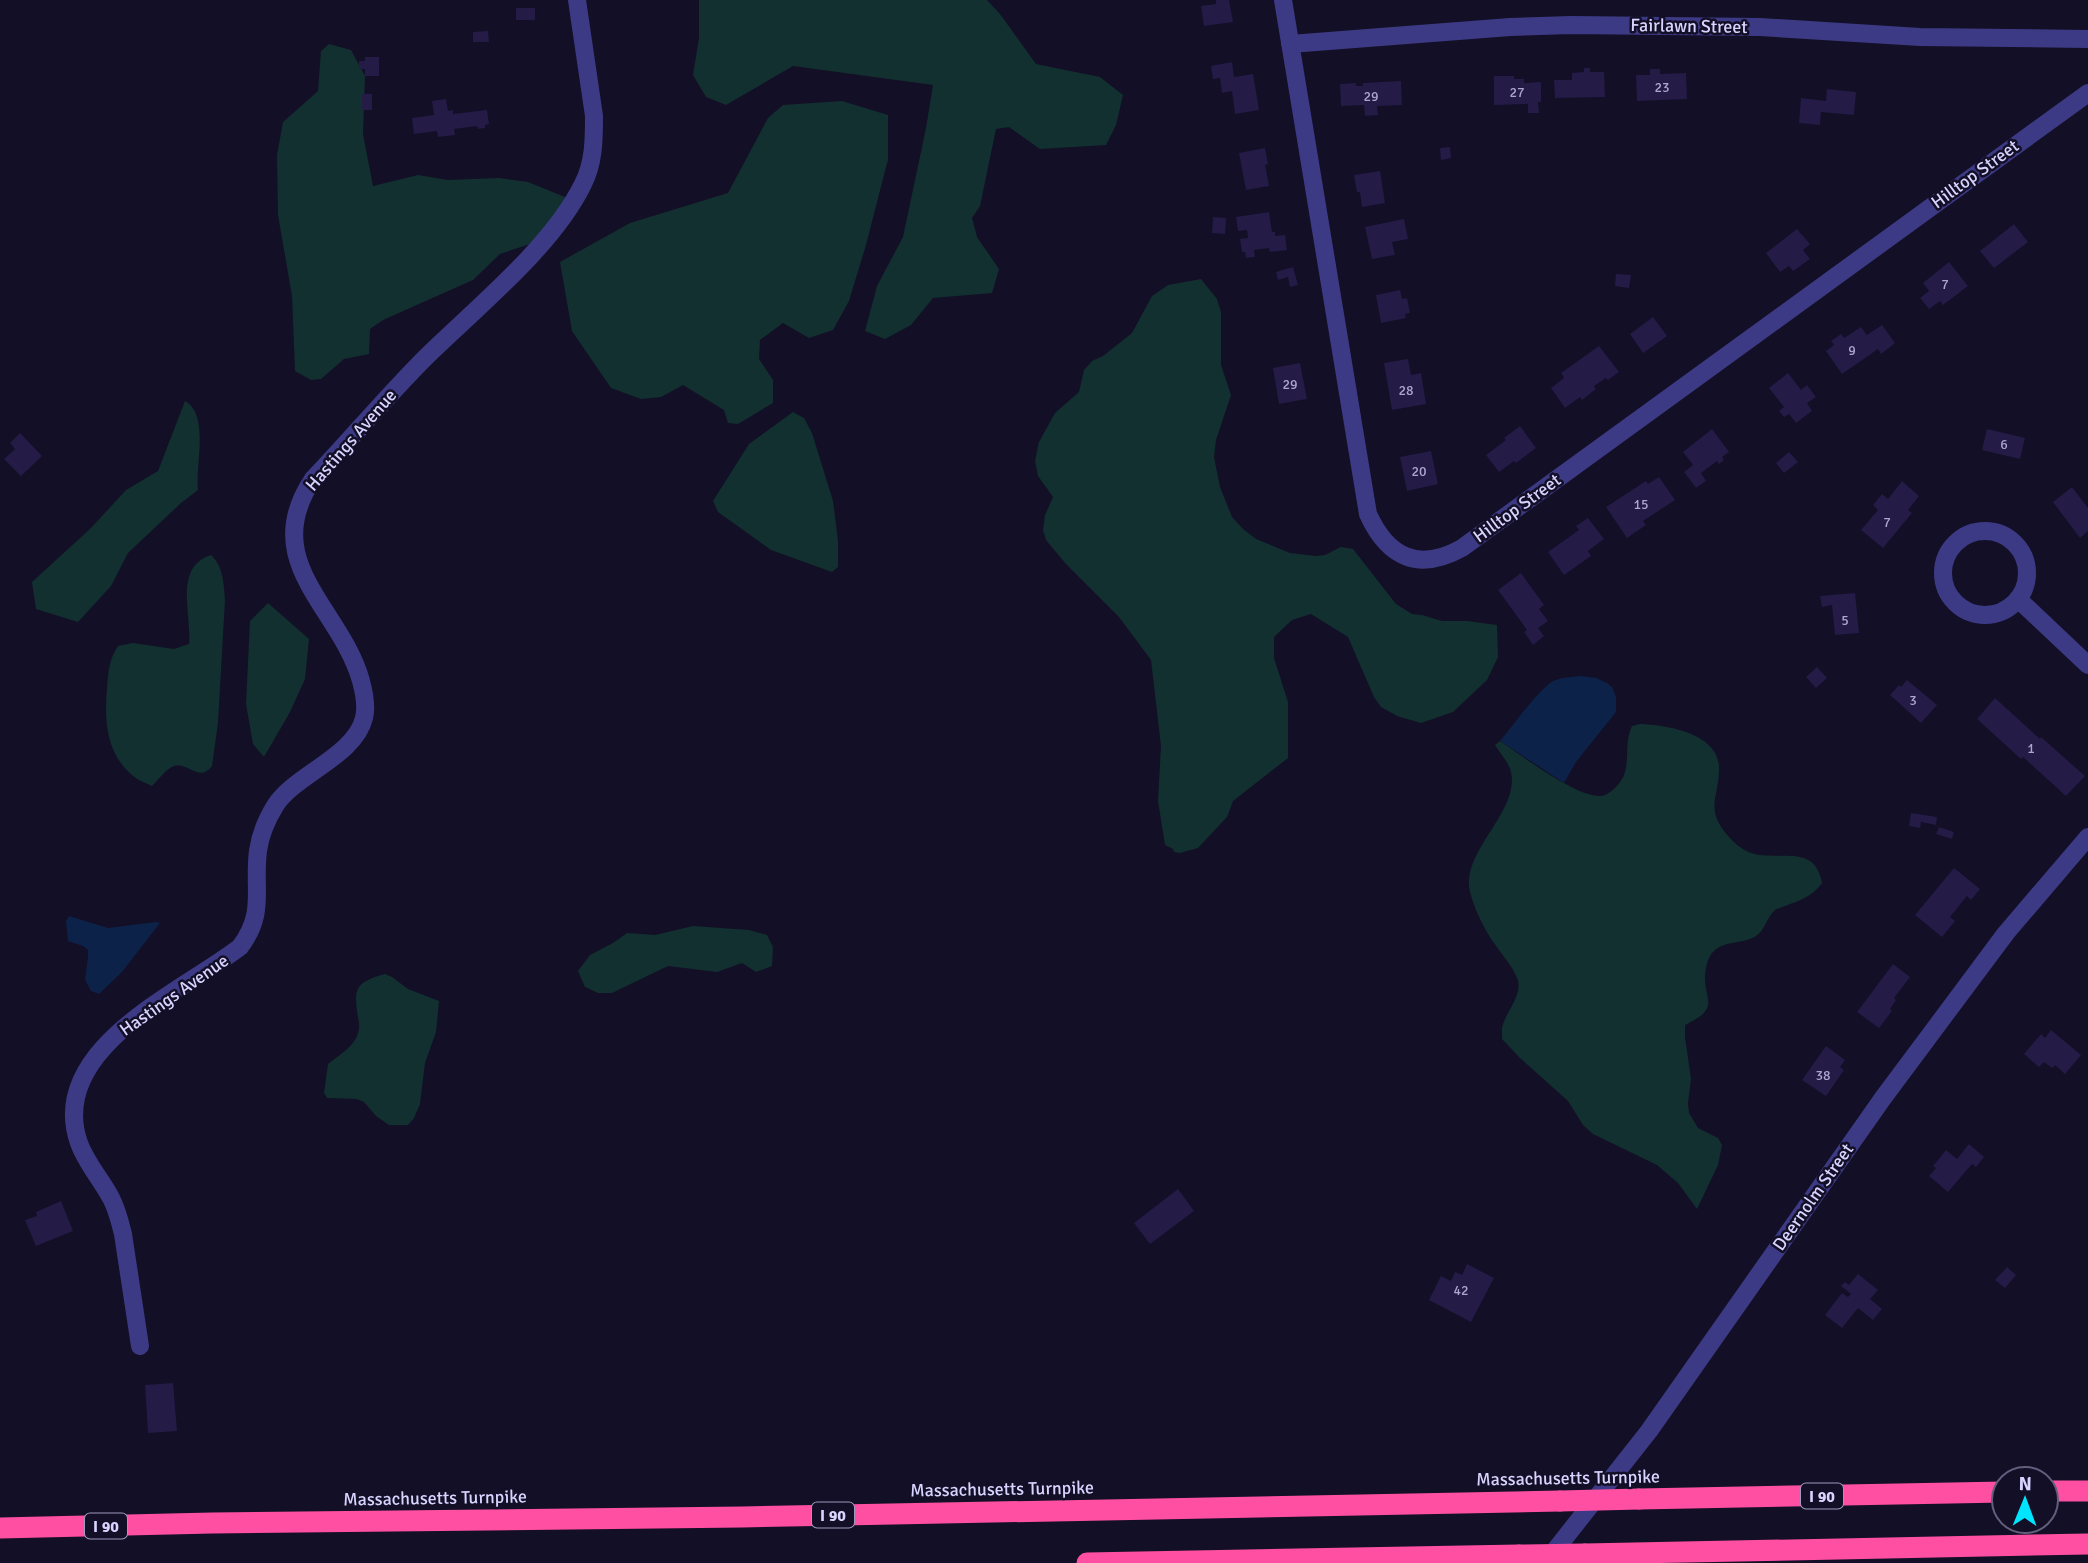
<svg xmlns="http://www.w3.org/2000/svg" width="2088" height="1563" viewBox="0 0 2088 1563" font-family="Signika,sans-serif">
  <rect width="100%" height="100%" fill="#130f26"/>
  <!-- green -->
  <path fill="#12302f" d="M699,0H987L1000,14L1036,64L1100,77L1123,95L1116,125L1106,145L1040,149L1009,127L996,129L980,206L972,218L977,237L999,269L992,293L933,298L911,325L885,339L865,331L877,286L903,237L926,128L933,85L793,66L726,105L706,97L693,75L699,38Z
    M329,44L351,50L365,76L363,134L373,186L418,175L448,180L499,178L528,182L570,199L539,241L500,254L473,280L383,320L370,329L369,354L344,359L321,379L311,380L295,371L292,296L278,215L277,155L283,122L318,91L321,51Z
    M842,101L888,115V160L885,171L866,245L849,301L833,330L809,338L783,323L760,340L759,359L773,380V403L738,424L728,423L724,410L683,385L661,397L641,399L611,388L572,331L560,262L630,223L728,193L768,118L783,105Z
    M1201,279L1217,299L1221,312V365L1231,395L1216,440L1214,457L1220,487L1232,517L1243,529L1256,539L1290,553L1316,556L1325,555L1341,547L1353,549L1396,604L1412,614L1422,615L1442,621H1467L1497,625L1498,657L1487,680L1453,712L1421,723L1397,716L1381,707L1374,697L1348,637L1311,614L1292,620L1274,637V658L1288,702V758L1233,801L1227,817L1198,848L1180,853L1174,852L1173,849L1165,845L1158,801L1161,746L1151,660L1119,617L1065,563L1046,540L1043,530L1045,515L1053,497L1038,476L1035,461L1039,442L1055,413L1079,392L1084,370L1092,361L1103,356L1132,333L1152,296L1168,285Z
    M185,401C210,415 195,465 198,490L181,503L128,553L111,586L78,622L36,609L32,582L90,529L126,490L158,471Z
    M793,412L804,418L812,433L833,501L838,541V567L832,572L771,550L718,512L713,501L749,444Z
    M211,555C223,566 224,584 225,600L218,723L212,766C199,783 189,762 174,766C166,769 158,780 152,786C146,783 137,780 132,775C106,753 104,720 107,688C108,673 109,659 118,646L133,643L174,649L189,644C192,615 173,567 211,555Z
    M268,603L309,639L305,679L290,712L264,757L253,744L246,704L250,621Z
    M1640,724C1666,725 1717,733 1719,766C1720,798 1703,808 1729,837C1735,844 1743,850 1751,853C1778,862 1815,842 1822,883C1813,896 1799,901 1785,906C1785,906 1776,909 1775,910C1767,917 1765,930 1756,936C1741,946 1719,938 1709,958C1707,961 1707,965 1706,968C1700,999 1725,1006 1685,1025V1037L1691,1079L1688,1103L1689,1113L1698,1128L1718,1138L1722,1145L1718,1165L1697,1209L1678,1183L1657,1165L1593,1134L1583,1125L1568,1101L1519,1057L1502,1039C1502,1035 1502,1032 1502,1028C1505,1012 1524,995 1517,978C1512,965 1502,955 1494,943C1484,929 1467,896 1469,879C1472,843 1519,808 1511,772C1509,763 1500,753 1495,745L1500,741C1521,755 1577,798 1601,796C1610,795 1621,783 1624,775C1630,759 1624,743 1632,726Z
    M693,926L749,930L767,935L773,947L772,966L756,972L742,963L717,972L668,966L612,993H598L585,987L578,971L590,955L613,943L627,933L655,935Z
    M385,974L392,977L408,989L439,1001L436,1032L425,1063L420,1104L414,1118L408,1125H389L376,1116L364,1102L357,1099L327,1098L324,1093L328,1064C338,1056 355,1046 358,1033C360,1028 359,1022 358,1017C353,988 356,982 385,974Z"/>
  <!-- water -->
  <path fill="#0c2248" d="M1581,676L1596,678L1607,683L1612,687L1616,697V712L1576,762L1564,783L1500,741C1513,726 1537,691 1553,681C1562,677 1572,677 1581,676Z
    M69,916L108,928L156,922L160,923L122,972L99,994L91,991L85,980L88,957V950L83,946L68,941L66,921Z"/>
  <!-- building -->
  <path fill="#241b47" d="M1216,0H1229L1233,22L1204,26L1201,6L1216,4Z
    M516,8H535V20H516Z
    M488,31L489,42H473V32Z
    M365,57H379V76H365V69H359V61H365Z
    M1232,62L1234,77L1253,74L1259,110L1235,114L1232,91L1222,93L1220,78L1213,79L1211,66Z
    M1584,68H1590V72H1604L1605,97L1555,98L1554,80H1572V73L1584,72Z
    M1650,69H1660V74L1686,73L1687,99L1637,101L1636,75H1650Z
    M1494,76H1514V79H1524V83L1541,82V102H1538L1539,113H1528V104L1494,105Z
    M1401,81L1402,105L1377,106L1378,115L1365,116L1364,105L1341,106L1340,84L1356,83V86H1363V83Z
    M1827,89L1856,92L1854,115L1821,112L1820,125L1799,123L1801,98L1826,101Z
    M362,94H372V110H362Z
    M446,99L448,111L453,110V114L487,110L489,124L485,125V128L478,129L477,126L454,129L455,135L438,137L437,131L414,134L412,118L434,115L432,101Z
    M1450,147L1451,158L1441,160L1440,148Z
    M1265,148L1268,164L1265,165L1269,186L1246,190L1239,153Z
    M1380,171L1385,203L1362,207L1360,192H1357L1354,175Z
    M1269,212L1272,232H1275V236L1285,235L1287,250L1270,252L1269,248L1254,250L1255,257L1246,258L1245,252H1242L1240,239L1248,238L1247,230L1238,231L1236,217Z
    M1213,217L1226,218L1225,234L1212,233Z
    M1404,219L1408,239L1392,242L1395,255L1372,259L1365,227Z
    M2014,224L2028,242L1994,268L1980,251Z
    M1797,229L1810,244L1803,250L1810,259L1793,271L1789,266L1780,272L1766,253Z
    M1949,262L1968,286L1943,305L1940,301L1929,309L1920,298L1929,291L1923,283Z
    M1293,267L1298,285L1290,287L1288,277L1278,280L1276,272Z
    M1616,274L1631,275L1629,288L1615,286Z
    M1400,290L1402,299L1407,298L1410,313L1405,314L1406,318L1381,323L1376,295Z
    M1653,317L1667,336L1643,353L1630,334Z
    M1882,325L1895,343L1881,354L1878,349L1842,374L1826,351L1834,345L1831,341L1841,334L1844,338L1861,327L1867,335Z
    M1599,346L1619,372L1608,380L1606,378L1594,386L1596,389L1582,400L1580,397L1565,408L1551,388L1564,378L1561,373Z
    M1408,359L1411,375L1421,373L1426,404L1392,410L1384,363Z
    M1300,363L1307,399L1279,404L1273,368Z
    M1788,373L1801,390L1807,385L1816,397L1807,403L1812,411L1796,423L1789,414L1784,417L1779,411L1784,407L1769,388Z
    M1520,426L1536,448L1516,463L1514,461L1499,472L1486,455L1506,440L1504,438Z
    M1712,429L1729,452L1722,457L1724,460L1719,464L1717,461L1701,473L1706,481L1696,488L1684,472L1693,465L1683,452Z
    M1987,429L2025,438L2020,459L1982,450Z
    M20,433L42,456L21,476L4,459L15,449L10,443Z
    M1431,451L1438,484L1407,491L1400,457Z
    M1789,452L1798,462L1784,473L1776,463Z
    M1659,477L1675,500L1643,521L1646,525L1627,538L1606,507L1646,481L1648,484Z
    M1902,481L1919,496L1908,510L1912,513L1883,548L1861,530L1878,510L1873,505L1882,494L1888,499Z
    M2072,487L2088,508V531L2080,538L2053,502Z
    M1588,518L1604,539L1588,551L1591,556L1564,575L1548,552L1579,530L1576,526Z
    M1521,573L1544,605L1539,609L1548,621L1538,628L1544,636L1533,645L1524,632L1527,630L1498,590Z
    M1855,593L1859,633L1835,635L1832,605L1822,607L1820,596Z
    M1817,667L1827,678L1816,688L1806,677Z
    M1907,680L1937,705L1921,723L1890,695L1899,685L1901,687Z
    M1995,698L2040,739L2041,737L2085,776L2066,796L2023,757L2021,759L1977,719Z
    M1911,813L1937,817L1936,825L1921,822L1920,828L1909,826Z
    M1939,827L1954,832L1952,839L1936,834Z
    M1954,868L1980,889L1971,900L1967,896L1950,917L1955,921L1942,937L1915,915Z
    M1893,964L1910,977L1894,998L1896,1000L1890,1009L1892,1011L1879,1028L1857,1012Z
    M2051,1030L2081,1055L2065,1074L2055,1065L2052,1068L2044,1062L2039,1067L2024,1054L2041,1034L2045,1038Z
    M1826,1046L1845,1060L1840,1067L1844,1070L1826,1096L1802,1080Z
    M1969,1144L1984,1157L1976,1167L1972,1164L1948,1192L1929,1176L1936,1168L1933,1166L1946,1150L1957,1159Z
    M1178,1189L1194,1211L1150,1244L1134,1223Z
    M61,1201L73,1231L36,1246L25,1220L37,1216L36,1212Z
    M1467,1264L1494,1278L1471,1322L1429,1300L1441,1276L1451,1281L1455,1272L1462,1275Z
    M2007,1267L2016,1275L2005,1288L1995,1280Z
    M1858,1274L1878,1290L1870,1299L1882,1309L1873,1320L1858,1308L1842,1328L1825,1315L1842,1293L1848,1297L1851,1294L1841,1286L1845,1282L1849,1285Z
    M173,1383L177,1431L148,1433L145,1385Z"/>
  <g fill="none" stroke-linecap="round" stroke-linejoin="round">
    <!-- minor -->
    <path stroke="#3d3a85" stroke-width="18" d="M1283,0L1368,514C1388,558 1419,572 1462,548L2088,93
      M1290,44L1510,27L1571,25L1760,27L1920,37L2088,39
      M1943 573a42 42 0 1 1 84 0a42 42 0 1 1-84 0Z
      M2018,599L2088,665
      M140,1346L123,1234C120,1222 117,1209 111,1198C101,1179 86,1163 79,1143C46,1049 182,992 240,947C266,913 253,889 258,851C260,836 267,819 275,806C294,775 355,756 364,718C367,706 364,692 361,681C341,608 257,562 313,479C351,439 387,396 426,357C476,308 553,246 583,184C594,163 594,139 594,116L577,0"/>
    <!-- tertiary -->
    <path stroke="#3d3a85" stroke-width="18" d="M1545,1563L1649,1431L1883,1098L2006,933L2088,837"/>
    <!-- motorway -->
    <path stroke="#ff4fa3" stroke-width="21" d="M2046,1491H2088
      M1639,1499L2004,1492
      M0,1528L212,1523L742,1517L1560,1501
      M1585,1554L2088,1544
      M1087,1563L1519,1555"/>
    <!-- motorway-bridge -->
    <path stroke="#ff4fa3" stroke-width="21" d="M1560,1501L1639,1499
      M1519,1555L1585,1554"/>
  </g>
  <g text-anchor="middle" stroke-width="5" stroke-linejoin="round" paint-order="stroke">
    <!-- number labels -->
    <g font-size="14" fill="#aca6d1">
      <text x="1662" y="92">23</text>
      <text x="1517" y="97">27</text>
      <text x="1371" y="101">29</text>
      <text x="1945" y="289">7</text>
      <text x="1852" y="355">9</text>
      <text x="1290" y="389">29</text>
      <text x="1406" y="395">28</text>
      <text x="2004" y="449">6</text>
      <text x="1419" y="476">20</text>
      <text x="1641" y="509">15</text>
      <text x="1887" y="527">7</text>
      <text x="1845" y="625">5</text>
      <text x="1913" y="705">3</text>
      <text x="2031" y="753">1</text>
      <text x="1823" y="1080">38</text>
      <text x="1461" y="1295">42</text>
    </g>
    <!-- shield labels -->
    <g fill="#130f26" stroke="#9e99be" stroke-width="2">
      <rect x="1801" y="1483.5" width="42" height="25" rx="5"/>
      <rect x="812" y="1502.5" width="42" height="25" rx="5"/>
      <rect x="85" y="1513.5" width="42" height="25" rx="5"/>
    </g>
    <g font-size="16" font-weight="bold" fill="#d9d4ff">
      <text x="1822" y="1502">I 90</text>
      <text x="833" y="1521">I 90</text>
      <text x="106" y="1532">I 90</text>
    </g>
    <!-- street labels -->
    <g font-size="18" fill="#d9d4ff" stroke="#130f26">
      <text transform="translate(1689 26) rotate(1)" y="6">Fairlawn Street</text>
      <text transform="translate(1975 174) rotate(-36)" y="6">Hilltop Street</text>
      <text transform="translate(351 440) rotate(-49)" y="6">Hastings Avenue</text>
      <text transform="translate(1517 508) rotate(-36)" y="6">Hilltop Street</text>
      <text transform="translate(174 995) rotate(-35)" y="6">Hastings Avenue</text>
      <text transform="translate(1813 1197) rotate(-55)" y="6">Deernolm Street</text>
      <text transform="translate(1568 1478) rotate(-1)" y="6">Massachusetts Turnpike</text>
      <text transform="translate(1002 1489) rotate(-1)" y="6">Massachusetts Turnpike</text>
      <text transform="translate(435 1498) rotate(-1)" y="6">Massachusetts Turnpike</text>
    </g>
  </g>
  <!-- north arrow -->
  <g transform="translate(2025 1500) rotate(1)"><circle r="33" fill="#130f26" stroke="#625e7d" stroke-width="2"/>
  <path d="M0-5L12 26L0 18L-12 26Z" fill="#00e5ff"/>
  <text y="-10" font-size="19" font-weight="bold" text-anchor="middle" fill="#d9d4ff">N</text>
  </g>
</svg>
